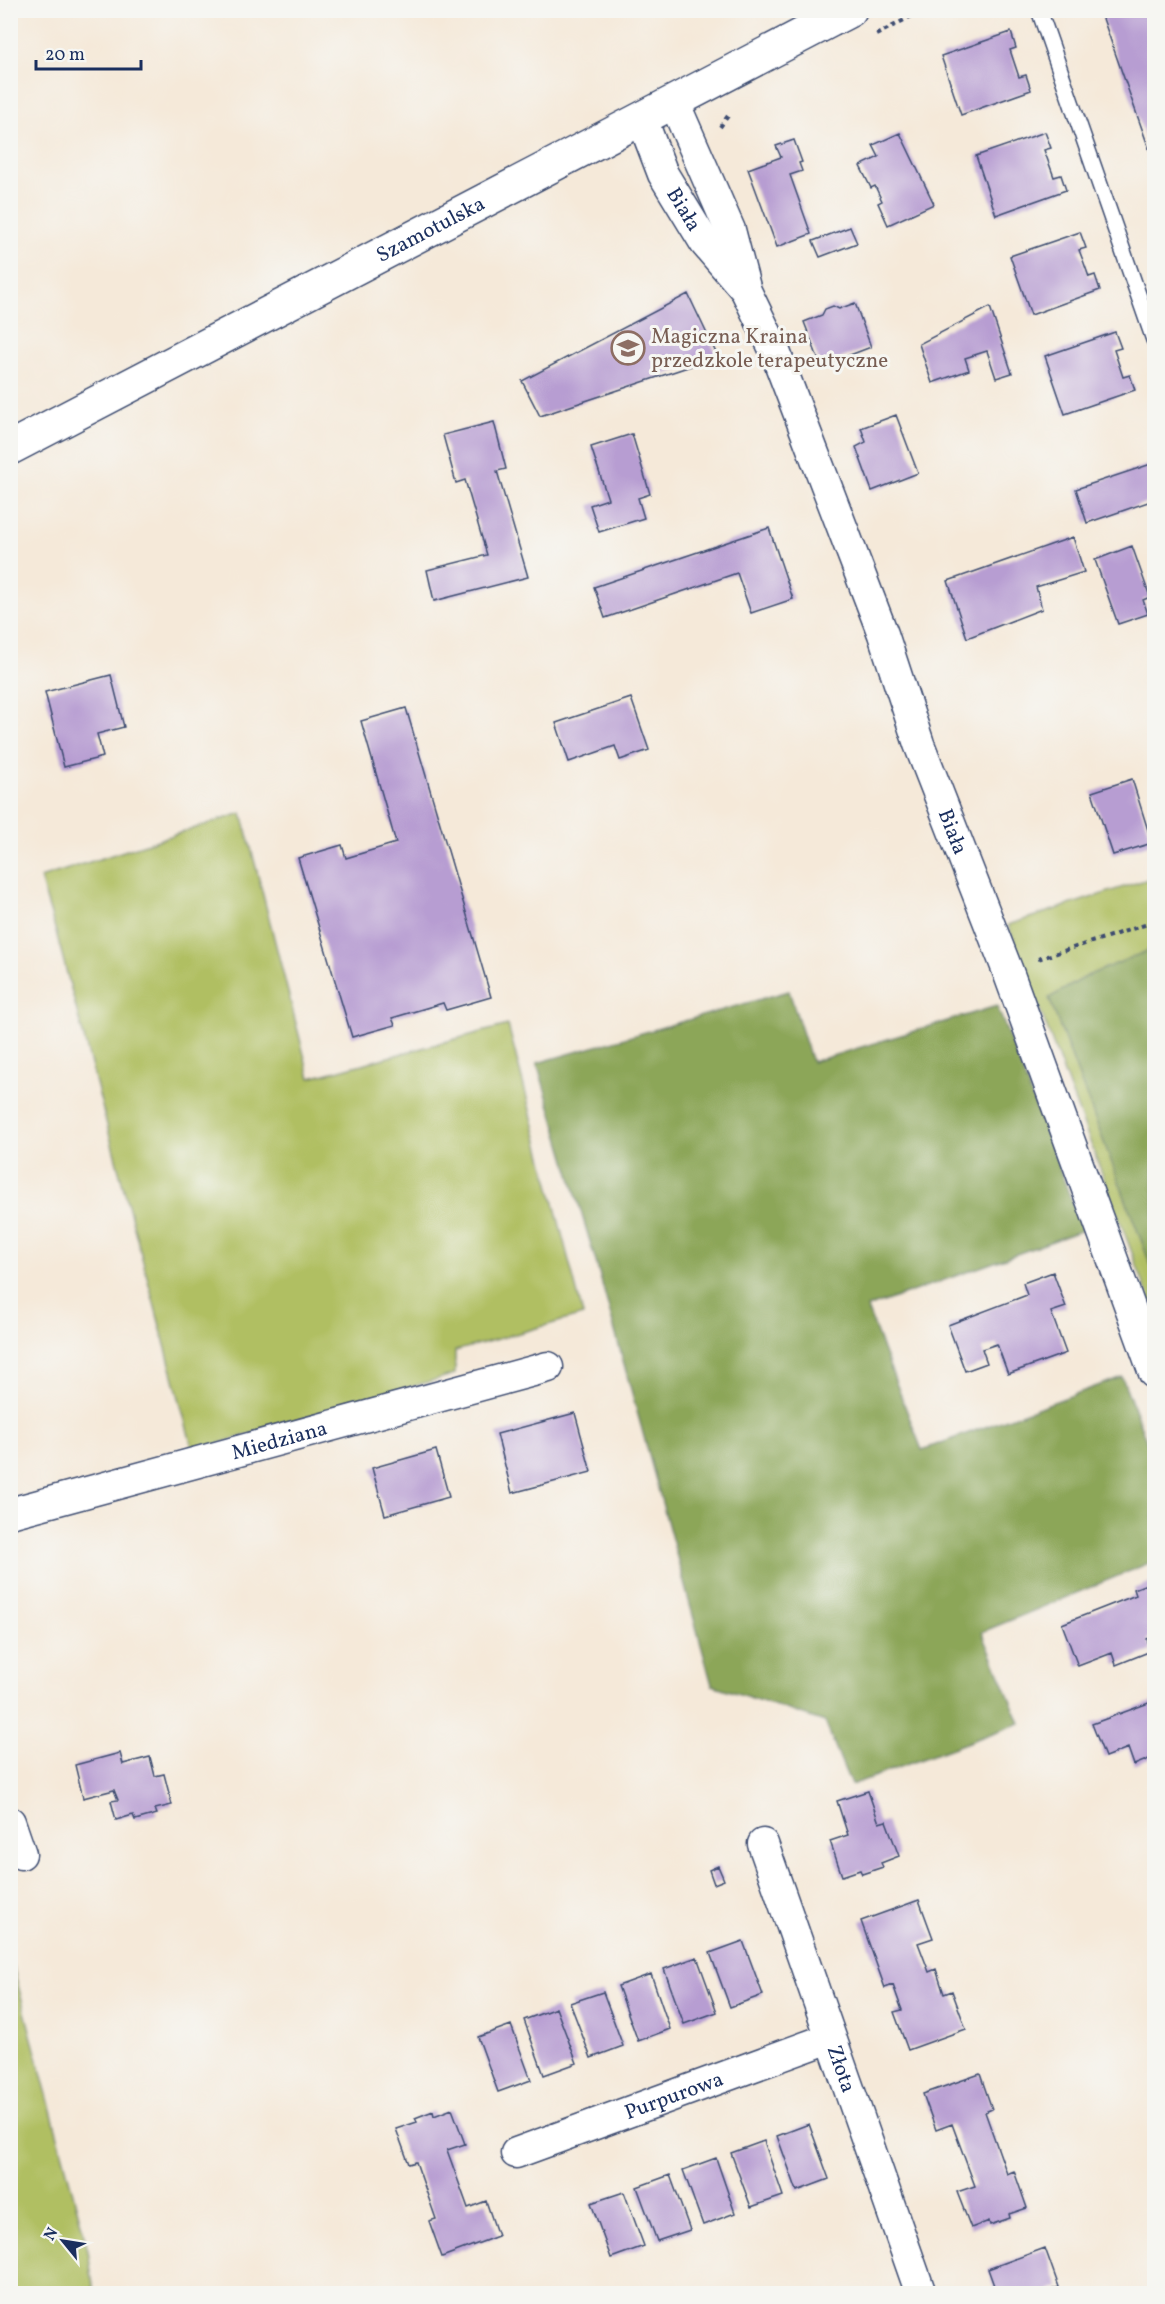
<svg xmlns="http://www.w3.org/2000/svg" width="1165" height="2304" viewBox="0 0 1165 2304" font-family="Vollkorn,serif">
  <rect width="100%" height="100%" fill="#f6f6f2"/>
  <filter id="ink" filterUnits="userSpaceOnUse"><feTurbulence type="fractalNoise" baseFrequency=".0167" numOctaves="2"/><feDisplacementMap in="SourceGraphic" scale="12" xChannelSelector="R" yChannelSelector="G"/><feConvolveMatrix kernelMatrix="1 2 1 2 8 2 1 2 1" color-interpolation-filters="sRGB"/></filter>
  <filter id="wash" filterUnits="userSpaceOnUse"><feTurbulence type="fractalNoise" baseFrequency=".008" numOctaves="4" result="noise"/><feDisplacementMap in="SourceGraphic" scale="24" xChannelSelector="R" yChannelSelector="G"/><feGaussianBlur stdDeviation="1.35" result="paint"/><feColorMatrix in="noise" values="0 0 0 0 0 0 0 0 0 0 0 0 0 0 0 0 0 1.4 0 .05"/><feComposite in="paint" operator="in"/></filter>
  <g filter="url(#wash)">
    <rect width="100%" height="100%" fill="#f5e9d9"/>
    <!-- green -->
    <path fill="#b0bf62" stroke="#667760" stroke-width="1.5" d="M242,813L310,1078L508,1025L583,1315L455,1351V1374L193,1451L56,932L40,878Z
      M1154,877V1311L1008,925Z
      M10,1955L88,2250L94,2293H11Z"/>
    <!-- forest -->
    <path fill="#8ca658" stroke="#546a5b" stroke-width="1.5" d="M1154,948V1274L1049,998L1089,975Z
      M789,991L812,1062L997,1006L1083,1230L867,1308L922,1450L1122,1377L1154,1461V1561L982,1632L1020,1723L851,1785L825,1722L712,1685L596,1262L537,1063Z"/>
    <g id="blocks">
      <!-- building -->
      <path fill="#b79dd2" d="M1100,10H1151L1154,21V163Z
        M1011,32L1016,48L1010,50L1019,77L1026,75L1031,90L961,115L941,56Z
        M1045,132L1051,148L1044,150L1054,177L1061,175L1066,190L996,215L976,156Z
        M900,133L934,204L888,225L878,203L882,201L875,186L871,188L860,166L879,157L873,145Z
        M794,140L802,162L799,163L802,171L790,175L811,234L777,247L748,169L781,157L776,146Z
        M850,227L857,243L820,257L813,241Z
        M1080,232L1086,248L1079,250L1084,263L1089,277L1095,275L1100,290L1031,315L1010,256Z
        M688,294L718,357L540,416L522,381Z
        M855,303L871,347L821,366L804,322L822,315L825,309L833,306L839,309Z
        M990,307L1012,373L996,378L987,351L965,358L969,370L932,383L919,344Z
        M1115,332L1121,348L1114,350L1123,377L1130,375L1135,390L1065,414L1045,356Z
        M896,415L918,473L872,491L856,447L866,442L861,428Z
        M494,422L506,469L497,471L528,577L434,601L427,570L487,555L465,480L456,483L443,435Z
        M632,434L650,494L638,498L644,518L599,532L590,505L608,499L591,447Z
        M1154,463V500L1087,523L1076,489Z
        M769,528L793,599L751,613L737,573L605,618L594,587Z
        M1073,537L1084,572L1036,587L1042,609L967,638L948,581Z
        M1132,546L1150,597L1143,600L1148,614L1118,624L1095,560Z
        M111,675L124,727L97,734L103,757L64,767L45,692Z
        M631,698L649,750L620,760L615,746L569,762L556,723Z
        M406,708L491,997L446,1010L443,1003L392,1018L395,1025L352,1037L298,858L342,845L346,858L396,843L361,721Z
        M1132,779L1152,843L1113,855L1092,792Z
        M1053,1272L1066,1307L1051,1312L1066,1353L1008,1374L997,1344L982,1349L987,1363L965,1371L948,1325L1027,1295L1023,1283Z
        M575,1413L591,1472L512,1493L497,1434Z
        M436,1450L449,1497L385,1515L372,1468Z
        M1154,1581V1604L1152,1605L1154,1611V1636L1147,1639L1151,1651L1116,1665L1112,1653L1078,1666L1062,1624L1136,1595L1134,1589Z
        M1154,1701V1757L1134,1765L1128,1748L1105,1757L1092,1724Z
        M120,1753L123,1764L150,1757L155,1776L164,1774L172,1805L155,1809L157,1814L135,1820L133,1815L116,1820L111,1801L118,1800L114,1790L83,1798L75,1765Z
        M868,1791L879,1823L886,1821L899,1856L881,1863L883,1867L862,1874L860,1870L842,1876L830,1841L848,1835L837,1801Z
        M718,1866L724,1880L714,1884L709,1870Z
        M919,1900L933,1938L918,1943L929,1972L936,1969L944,1994L952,1991L966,2029L908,2050L894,2012L902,2010L893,1985L885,1988L861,1921Z
        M743,1941L763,1995L730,2007L710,1953Z
        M697,1957L717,2012L684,2024L664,1969Z
        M651,1974L670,2029L638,2041L618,1986Z
        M603,1992L623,2046L591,2058L570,2003Z
        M556,2008L577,2063L544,2075L524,2020Z
        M511,2025L531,2080L498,2092L478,2037Z
        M980,2074L992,2109L985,2112L1007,2174L1014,2171L1027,2208L1009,2214L1010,2218L990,2225L989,2221L971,2228L957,2192L975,2186L952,2124L936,2130L923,2094Z
        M452,2109L465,2144L447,2150L468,2208L486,2201L498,2236L442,2257L429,2221L436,2219L416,2162L409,2164L396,2129L417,2122L415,2118L433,2111L434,2116Z
        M809,2124L829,2179L797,2191L777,2136Z
        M764,2141L783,2196L751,2207L731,2153Z
        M716,2158L735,2213L703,2225L683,2170Z
        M670,2175L690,2230L657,2241L637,2187Z
        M624,2192L644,2246L611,2258L591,2203Z
        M1045,2248L1059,2287L1049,2291L1050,2294H997L988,2269Z"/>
    </g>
  </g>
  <g filter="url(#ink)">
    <use href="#blocks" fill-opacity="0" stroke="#3c4b70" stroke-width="1.5"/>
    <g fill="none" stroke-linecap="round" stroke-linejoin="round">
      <!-- service casing -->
      <g stroke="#3c4b70" stroke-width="18">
        <path id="service" d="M1039,10L1154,340"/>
      </g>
      <!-- minor casing -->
      <g stroke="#3c4b70" stroke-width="33">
        <g id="minor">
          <path id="s1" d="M674,102L730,230L746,291L774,349L883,634L919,744L1007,969L1154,1373"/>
          <path id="s2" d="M642,119L663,174L705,243L742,286"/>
          <path id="s3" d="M10,1513L548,1367"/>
          <path d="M10,1822L21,1854"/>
          <path id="s4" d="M763,1844L921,2294"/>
          <path id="s5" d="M516,2153L830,2038"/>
        </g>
      </g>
      <!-- tertiary casing -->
      <g stroke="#3c4b70" stroke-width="36">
        <g id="tertiary">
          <path id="s6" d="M10,448L850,10"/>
        </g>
      </g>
      <!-- path -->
      <path stroke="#3c4b70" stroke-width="4" stroke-dasharray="4.5 4.5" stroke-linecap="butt" d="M876,35L923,10
        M720,127L730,113
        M1038,959L1154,922"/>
      <!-- service -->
      <use href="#service" stroke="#fff" stroke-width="15"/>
      <!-- minor -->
      <use href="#minor" stroke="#fff" stroke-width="30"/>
      <!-- tertiary -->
      <use href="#tertiary" stroke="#fff" stroke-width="33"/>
    </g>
  </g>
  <!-- icons -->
  <defs>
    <g id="school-ring" transform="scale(1.725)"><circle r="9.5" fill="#f6f6f2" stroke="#8d6e63" stroke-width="1.5"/><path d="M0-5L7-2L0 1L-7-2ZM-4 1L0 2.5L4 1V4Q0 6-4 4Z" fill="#8d6e63"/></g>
  </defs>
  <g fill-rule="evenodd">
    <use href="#school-ring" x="628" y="348"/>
  </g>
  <g text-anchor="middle" stroke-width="6" stroke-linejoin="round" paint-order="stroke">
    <!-- street labels -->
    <g font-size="21" fill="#1b2f5e" stroke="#f6f6f2">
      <text dy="7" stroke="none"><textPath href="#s2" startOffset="100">Biała</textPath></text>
      <text dy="7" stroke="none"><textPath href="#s6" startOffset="474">Szamotulska</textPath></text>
      <text dy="7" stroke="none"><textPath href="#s1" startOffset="782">Biała</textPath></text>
      <text dy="7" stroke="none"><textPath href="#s3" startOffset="279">Miedziana</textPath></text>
      <text dy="7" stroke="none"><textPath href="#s4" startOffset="238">Złota</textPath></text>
      <text dy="7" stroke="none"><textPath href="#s5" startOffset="168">Purpurowa</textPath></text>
    </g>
    <!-- education labels -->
    <g font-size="21" fill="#785e54" stroke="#f6f6f2" text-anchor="start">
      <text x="651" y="343">Magiczna Kraina<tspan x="651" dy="24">przedzkole terapeutyczne</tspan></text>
    </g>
  </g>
  <!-- margin -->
  <rect width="1165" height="2304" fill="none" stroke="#f6f6f2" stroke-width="36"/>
  <!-- north arrow -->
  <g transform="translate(63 2241) rotate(300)" stroke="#f6f6f2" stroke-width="4.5" paint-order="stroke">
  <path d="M0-4.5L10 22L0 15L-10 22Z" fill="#1b2f5e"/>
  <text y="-9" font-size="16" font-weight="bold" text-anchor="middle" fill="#1b2f5e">N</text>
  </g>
  <!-- scale -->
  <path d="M36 60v9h105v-9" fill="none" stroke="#1b2f5e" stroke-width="3"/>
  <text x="45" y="60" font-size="18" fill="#1b2f5e" stroke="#f6f6f2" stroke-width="4.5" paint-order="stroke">20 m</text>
</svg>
